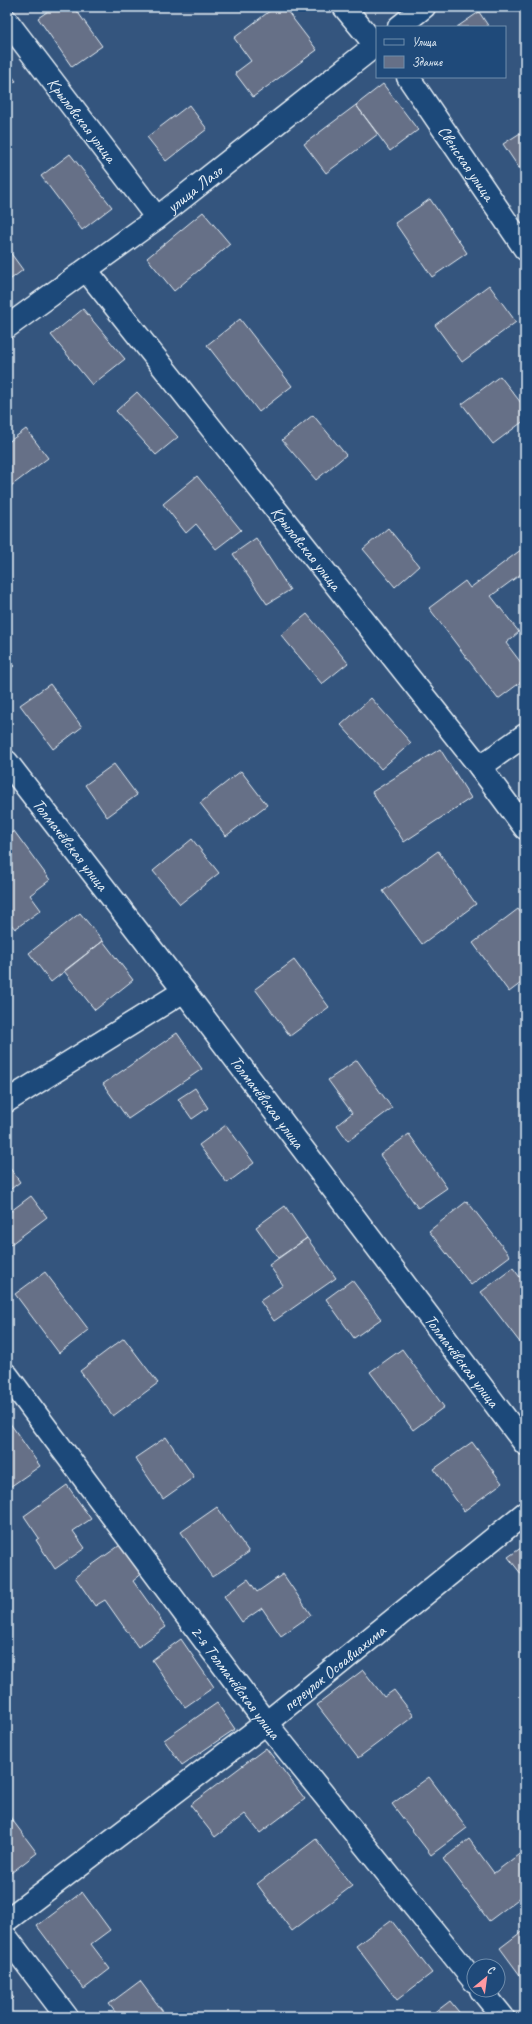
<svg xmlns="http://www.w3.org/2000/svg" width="532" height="2024" viewBox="0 0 532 2024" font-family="Caveat,sans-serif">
  <rect width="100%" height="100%" fill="#34557e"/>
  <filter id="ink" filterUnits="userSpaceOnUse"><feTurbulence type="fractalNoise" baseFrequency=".025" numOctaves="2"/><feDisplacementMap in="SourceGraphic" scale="8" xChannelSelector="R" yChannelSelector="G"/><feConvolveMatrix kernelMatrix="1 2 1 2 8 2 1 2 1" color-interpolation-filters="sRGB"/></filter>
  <g filter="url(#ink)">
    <!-- building -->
    <path fill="#667087" stroke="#e8f1f8" d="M54,7H74L102,46L72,67L38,18Z
      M275,7H284L317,50L253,97L235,73L251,61L234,38Z
      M479,12L489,27H457Z
      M7,70L16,81L7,88Z
      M383,84L418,130L390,151L356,105Z
      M189,105L207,129L166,161L147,137Z
      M356,105L378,134L326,173L304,144Z
      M525,130V164L519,168L503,144Z
      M70,154L112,207L82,230L41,176Z
      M430,199L467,253L432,277L395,223Z
      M203,212L230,244L174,291L147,258Z
      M7,248L23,270L7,282Z
      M489,285L516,322L462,362L435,325Z
      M83,309L125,359L92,385L51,335Z
      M240,319L292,386L259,412L207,345Z
      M500,376L525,408V420L493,444L462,404Z
      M137,392L178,437L156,455L116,411Z
      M313,415L346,455L316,480L282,440Z
      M26,429L48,458L7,489V443Z
      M197,476L241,530L216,549L196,524L186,533L163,504Z
      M388,528L419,566L395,587L363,549Z
      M256,538L290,590L267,604L233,554Z
      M522,549L525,553V571L491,596L519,632L506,643L525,668V679L498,699L429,608L465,581L470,588Z
      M307,614L348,663L322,684L281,635Z
      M7,657L14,666L7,671Z
      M50,684L82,727L53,749L20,705Z
      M371,698L411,743L381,769L341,725Z
      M440,749L471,798L404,842L372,792Z
      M114,764L137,795L107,817L85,785Z
      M241,771L267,805L226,836L200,803Z
      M14,831L50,880L30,895L41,910L15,929L7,919V836Z
      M192,839L219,873L180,904L153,871Z
      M438,851L476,904L422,944L383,891Z
      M518,909L525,918V980L509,992L473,943Z
      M80,913L103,941L51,982L29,953Z
      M103,941L133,980L95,1010L64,971Z
      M294,960L329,1007L290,1036L255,989Z
      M177,1033L202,1069L128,1119L103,1084Z
      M357,1060L392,1108L348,1141L337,1125L352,1113L328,1080Z
      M195,1088L208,1108L192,1119L178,1099Z
      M226,1125L254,1163L227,1183L199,1145Z
      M409,1134L447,1188L418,1208L380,1155Z
      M7,1164L20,1182L7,1192Z
      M31,1196L47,1217L7,1247V1214Z
      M467,1201L510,1256L471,1285L429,1231Z
      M285,1206L307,1238L278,1258L256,1227Z
      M307,1238L336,1278L274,1321L260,1301L283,1285L269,1265Z
      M513,1268L525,1284V1349L481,1292Z
      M45,1272L89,1330L59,1353L15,1294Z
      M352,1280L381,1319L354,1338L326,1299Z
      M124,1338L158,1383L113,1416L80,1371Z
      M402,1349L444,1407L413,1430L370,1372Z
      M7,1419L40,1466L7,1489Z
      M166,1437L194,1477L163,1499L135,1458Z
      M472,1442L502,1483L464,1511L434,1469Z
      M67,1485L91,1519L73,1531L85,1548L55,1569L36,1540L39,1538L24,1516Z
      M217,1507L249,1552L212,1577L181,1532Z
      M123,1543L144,1572L133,1581L166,1627L138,1647L105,1600L95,1606L75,1577Z
      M525,1545V1579L508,1557Z
      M283,1574L311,1615L281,1636L262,1608L242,1622L224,1596L248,1579L257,1592Z
      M181,1639L214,1687L185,1707L152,1660Z
      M363,1670L384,1697L394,1690L414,1716L358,1758L317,1705Z
      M217,1703L235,1729L182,1765L164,1740Z
      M266,1748L305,1799L260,1833L245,1814L215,1837L190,1805Z
      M429,1777L467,1828L431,1855L392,1804Z
      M7,1813L37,1853L7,1876Z
      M316,1839L352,1886L292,1931L257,1884Z
      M469,1839L494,1873L522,1852L525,1856V1894L489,1921L443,1859Z
      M82,1892L110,1930L91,1944L110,1969L84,1989L37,1926Z
      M391,1920L432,1973L397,2000L356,1946Z
      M525,1929V1982L500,1948Z
      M140,1981L167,2017H119L109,2004Z
      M7,1990L14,1998L7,2003Z
      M450,2001L463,2017H429Z"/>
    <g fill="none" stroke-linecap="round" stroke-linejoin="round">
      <!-- minor casing -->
      <g stroke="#e8f1f8" stroke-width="25">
        <g id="minor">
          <path d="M344,7L377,47"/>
          <path id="s1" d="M7,21L157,218"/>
          <path d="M399,27L424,7"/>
          <path id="s2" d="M408,77L525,249"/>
          <path id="s3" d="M86,270L480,767L525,828"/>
          <path id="s4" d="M7,327L157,218L377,44"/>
          <path id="s5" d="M7,762L184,991L525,1444"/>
          <path d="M480,767L525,735"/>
          <path d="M7,1101L184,991"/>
          <path id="s6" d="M7,1375L266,1723L474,1981"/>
          <path id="s7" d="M7,1920L266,1723L525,1513"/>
          <path d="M7,1938L67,2017"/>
          <path d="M481,1990L503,2017"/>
        </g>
      </g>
      <!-- minor -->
      <use href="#minor" stroke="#1f4a7a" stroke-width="22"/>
    </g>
  </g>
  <g text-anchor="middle" stroke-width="4" stroke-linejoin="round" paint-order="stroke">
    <!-- street labels -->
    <g font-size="17" fill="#e8f1f8" stroke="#1f4a7a">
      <text dy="6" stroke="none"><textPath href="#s1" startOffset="124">Крыловская улица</textPath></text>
      <text dy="6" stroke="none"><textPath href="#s2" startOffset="104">Свенская улица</textPath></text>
      <text dy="6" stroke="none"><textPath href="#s4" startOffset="233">улица Лазо</textPath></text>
      <text dy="6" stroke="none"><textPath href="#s3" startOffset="355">Крыловская улица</textPath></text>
      <text dy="6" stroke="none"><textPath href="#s5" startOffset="104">Толмачёвская улица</textPath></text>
      <text dy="6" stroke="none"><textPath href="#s5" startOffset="428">Толмачёвская улица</textPath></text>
      <text dy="6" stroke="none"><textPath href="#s5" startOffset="752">Толмачёвская улица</textPath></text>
      <text dy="6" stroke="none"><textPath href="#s7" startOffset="413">переулок Осоавиахима</textPath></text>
      <text dy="6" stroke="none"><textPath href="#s6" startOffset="383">2-я Толмачёвская улица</textPath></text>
    </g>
  </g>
  <!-- margin -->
  <rect width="532" height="2024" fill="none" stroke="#1f4a7a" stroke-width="24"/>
  <rect x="12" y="12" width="508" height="2000" fill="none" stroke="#e8f1f8" stroke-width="1.5" filter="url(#ink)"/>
  <!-- legend -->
  <rect x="376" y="26" width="130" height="52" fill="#1f4a7a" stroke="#6f8dac"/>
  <rect x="384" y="39" width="20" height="6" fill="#1f4a7a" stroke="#6f8dac"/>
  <text x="412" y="46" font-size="12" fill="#e8f1f8">Улица</text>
  <rect x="384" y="56" width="20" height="12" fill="#667087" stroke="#6f8dac"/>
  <text x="412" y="66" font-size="12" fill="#e8f1f8">Здание</text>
  <!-- north arrow -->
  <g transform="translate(486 1978) rotate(29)"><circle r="19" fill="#1f4a7a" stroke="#6f8dac"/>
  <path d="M0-3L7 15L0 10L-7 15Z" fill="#ff9aa2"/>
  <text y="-6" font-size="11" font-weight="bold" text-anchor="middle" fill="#e8f1f8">С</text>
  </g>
</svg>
